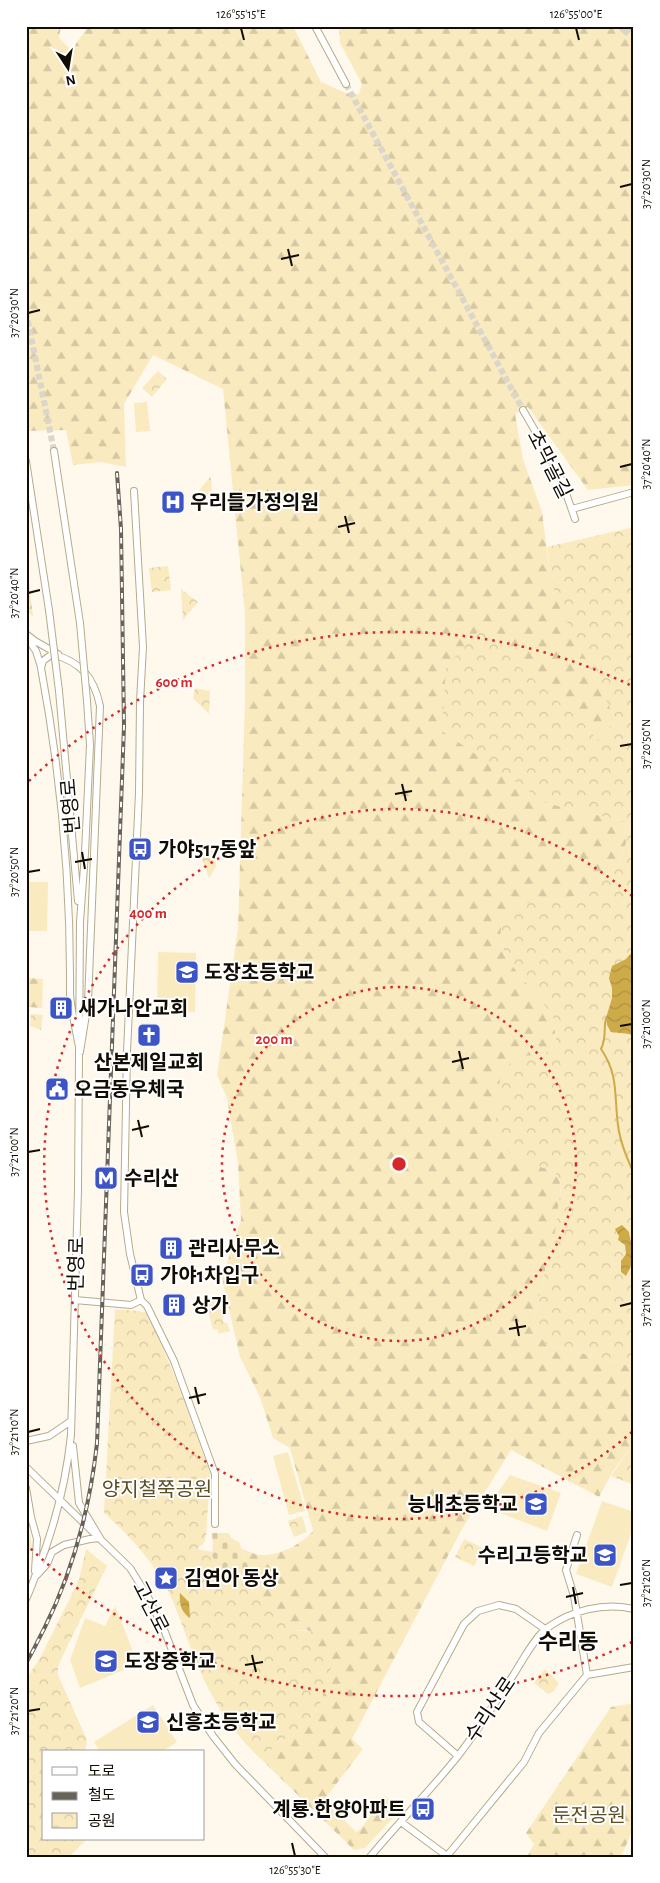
<svg xmlns="http://www.w3.org/2000/svg" width="660" height="1883" viewBox="0 0 660 1883" font-family="'Alegreya Sans','Noto Sans KR',sans-serif">
  <defs>
    <pattern id="forest-firs" width="22" height="20" patternUnits="userSpaceOnUse" patternTransform="scale(1.25)"><rect width="22" height="20" fill="#faeabf"/><path d="M5 1l3.5 6h-7zM16 11l3.5 6h-7z" fill="#d5c8a2"/></pattern>
    <pattern id="cemetery-stones" width="16" height="16" patternUnits="userSpaceOnUse" patternTransform="scale(1.25)"><rect width="16" height="16" fill="#faeabf"/><path d="M2 7V4a2 2 0 0 1 4 0v3zM10 15v-3a2 2 0 0 1 4 0v3z" fill="#d5c8a2"/></pattern>
    <pattern id="park-crowns" width="20" height="18" patternUnits="userSpaceOnUse" patternTransform="scale(1.25)"><rect width="20" height="18" fill="#faeabf"/><path d="M2 6a3 3 0 1 1 6 0M12 15a3 3 0 1 1 6 0" fill="none" stroke="#d5c8a2"/></pattern>
    <pattern id="water-waves" width="16" height="10" patternUnits="userSpaceOnUse" patternTransform="scale(1.25)"><rect width="16" height="10" fill="#cdab49"/><path d="M0 5q4-4 8 0t8 0" fill="none" stroke="#af923e"/></pattern>
  </defs>
  <rect width="100%" height="100%" fill="#fef9ec"/>
  <!-- green -->
  <path fill="#faeabf" d="M147,402L150,431L136,432L134,403Z
    M26,882H48L47,931H26Z
    M158,952L196,953L195,1012L157,1011Z
    M288,1452L305,1511L289,1515L273,1456Z
    M510,1475L561,1493L547,1531L487,1508Z
    M602,1501L634,1512V1525L612,1587L576,1574Z
    M26,1518L32,1545L26,1563Z
    M115,1606L138,1664L80,1688L70,1660L85,1618L105,1626Z
    M153,1705L177,1742L161,1752H100L94,1742Z"/>
  <!-- forest -->
  <path fill="url(#forest-firs)" d="M26,26H61L59,38L71,50L89,26H293L321,82L346,93L359,94L362,84L340,43L339,26H634V485L588,490L528,407L515,414L523,459L542,512L550,575L574,633L615,718L600,743L582,722L523,670L480,630L546,803L632,823L619,866L568,900L537,899L500,940L507,959L553,1016L557,1048L540,1055L534,1165L555,1171L561,1185L553,1252L546,1267L533,1325L546,1344L631,1366L634,1375V1428L631,1447L613,1471L599,1497L511,1450L462,1529L352,1739L363,1749L324,1800L356,1832L360,1830L385,1796L400,1810L365,1848L354,1850L262,1760L280,1740L291,1737L311,1718L323,1698V1684L332,1667L314,1650L308,1630H293L282,1622L273,1607L253,1591L247,1583L249,1568L242,1549C248,1551 255,1555 261,1555C279,1556 302,1544 313,1531L290,1448L273,1438L260,1397L240,1357L222,1278L241,1220L238,1163L227,1098L217,1075L238,928L245,702V613L223,389L153,355L124,404L126,467L101,462L73,465L66,430L26,431Z
    M26,554L33,617L26,610Z
    M26,978L43,979L42,1008L28,1007L26,1010Z
    M634,1703V1775L630,1804L633,1829L621,1857H527L534,1844L526,1833L611,1707Z"/>
  <!-- cemetery -->
  <path fill="url(#cemetery-stones)" d="M211,1533H229L231,1538L239,1542L249,1568L247,1583L243,1586C232,1586 224,1582 218,1572C215,1567 217,1562 212,1557L213,1543Z"/>
  <!-- park -->
  <path fill="url(#park-crowns)" d="M158,371L167,379L152,397L142,388Z
    M211,476L212,497L193,498Z
    M634,527V1375L631,1366L546,1344L533,1325L546,1267L553,1252L561,1185L555,1171L534,1165L512,1155L494,1137L500,1078L515,1056L540,1055L557,1048L553,1016L507,959L500,940L502,915L537,899L568,900L619,866L632,823L546,803L442,731L446,667L480,629L523,670L582,722L600,743L615,718L559,606L550,575L547,547Z
    M168,566L171,590L152,592L149,568Z
    M181,589L198,602L183,620Z
    M195,688L210,691L209,714L193,698Z
    M214,846L216,867L209,878L199,851Z
    M31,1014L43,1015L41,1030L30,1026Z
    M218,1300L224,1323H227L230,1331L219,1334L217,1329L213,1330L206,1303Z
    M115,1309L138,1311L148,1313L178,1384L210,1473L206,1536L204,1543L197,1549L212,1552V1557L220,1566L217,1571L230,1584L243,1586L247,1583L253,1591L273,1607L282,1622L293,1630L311,1631L314,1650L325,1651L332,1667L323,1684V1698L311,1718L291,1737L280,1740L262,1760C232,1733 210,1697 195,1659C185,1635 178,1609 165,1585C149,1557 128,1534 104,1513Z
    M634,1428V1485L611,1476L631,1447Z
    M302,1516L307,1532L294,1537L288,1521Z
    M464,1539L483,1548L474,1566L455,1557Z
    M86,1549L107,1566L63,1655L58,1667V1675L87,1740L85,1752H44V1839H87L69,1857H48L46,1855L44,1857H26V1679L40,1658L79,1580Z
    M545,1669L559,1683L554,1691L548,1694L534,1683Z"/>
  <!-- water -->
  <path fill="url(#water-waves)" d="M634,950V1036C627,1032 619,1034 611,1032L607,1025L606,1018L612,998V988L609,978L612,966L626,959Z
    M622,1225L629,1232C630,1242 636,1252 633,1261C632,1266 628,1271 626,1276L621,1272V1261L626,1254L625,1245L618,1240L619,1236L615,1229Z
    M180,1593L189,1602L190,1618C181,1612 179,1604 180,1593Z"/>
  <g fill="none" stroke-linecap="round" stroke-linejoin="round">
    <!-- stream -->
    <path stroke="#cdab49" stroke-width="2" d="M606,1018C603,1030 607,1037 601,1049C619,1075 614,1096 618,1125C620,1142 627,1158 634,1174"/>
    <!-- minor-tunnel -->
    <path stroke="#dbd6c9" stroke-width="6" stroke-dasharray="6 3" stroke-linecap="butt" d="M346,84L523,410
      M26,312L54,451"/>
    <!-- highway-tunnel -->
    <path stroke="#dbd6c9" stroke-width="10" stroke-dasharray="10 5" stroke-linecap="butt" d="M622,26L634,36"/>
    <!-- minor casing -->
    <g stroke="#b6ab8c" stroke-width="8">
      <path id="minor" d="M315,26L346,84
        M523,410L541,441L561,479L575,519
        M54,451L80,623
        M26,461L49,610
        M134,491L143,647L140,702L139,793L127,1052L124,1212L130,1254L141,1300L147,1306L174,1361L215,1474V1524
        M572,509L634,492
        M26,634L35,641L58,654
        M26,637L36,651L41,667
        M52,654C81,662 94,677 100,706L88,1002L80,1052L72,1011L70,995C71,886 61,775 41,668L43,661Z
        M59,691L78,901
        M75,1300L131,1305L141,1300
        M26,1441L49,1436L71,1421
        M26,1467L130,1568L148,1597L165,1632L193,1705L213,1736L235,1764L325,1857
        M26,1488L31,1517L37,1539L35,1571
        M577,1535L566,1570L574,1596L587,1675
        M37,1575L47,1564L52,1552L64,1545L90,1539L100,1538L79,1503L73,1446
        M26,1599C30,1591 33,1582 36,1574C54,1529 66,1483 71,1435L78,1190L80,922L85,853L90,745L87,701
        M458,1756L419,1722L417,1712L464,1624L478,1611L499,1605L516,1609L545,1629
        M401,1822L447,1856L524,1762L539,1733L582,1681L587,1675L634,1667
        M370,1857C398,1823 430,1791 458,1756C478,1730 496,1702 514,1674C522,1661 535,1637 547,1628C572,1610 604,1602 634,1609"/>
    </g>
    <!-- minor -->
    <use href="#minor" stroke="#fff" stroke-width="6"/>
    <!-- rail casing -->
    <g stroke="#686359" stroke-width="4">
      <path id="rail" d="M26,1663C33,1652 38,1640 44,1629C73,1571 90,1507 97,1443L124,726L121,529L117,473"/>
    </g>
    <!-- rail -->
    <use href="#rail" stroke="#fff" stroke-width="2" stroke-dasharray="5.5" stroke-linecap="butt"/>
    <!-- minor-bridge casing -->
    <g stroke="#b6ab8c" stroke-width="8" stroke-linecap="butt">
      <path id="minor-bridge" d="M49,610L59,691
        M80,623L87,701"/>
    </g>
    <!-- minor-bridge -->
    <use href="#minor-bridge" stroke="#fff" stroke-width="6"/>
  </g>
  <!-- ticks -->
  <path fill="none" stroke="#120d04" stroke-width="2" d="M241,28L244,40M576,28L579,40M620,187L632,184M288,249L292,266M281,259L299,255M28,313L40,310M620,467L632,464M345,516L349,533M338,527L355,523M28,593L40,590M620,746L632,744M402,784L406,801M395,794L412,791M82,852L85,869M75,862L92,859M28,872L40,870M620,1026L632,1024M459,1051L463,1069M452,1062L469,1058M138,1120L142,1137M132,1130L149,1126M28,1152L40,1150M620,1306L632,1303M516,1319L519,1336M509,1329L526,1326M195,1387L199,1404M189,1398L206,1394M28,1432L40,1429M620,1585L632,1583M573,1587L576,1604M566,1597L583,1593M252,1655L256,1672M245,1665L263,1662M28,1711L40,1709M292,1843L295,1856"/>
  <!-- distance rings -->
  <g fill="none" stroke="#d62828" stroke-width="2.5" stroke-dasharray="2.5 5">
    <circle cx="399" cy="1164" r="177"/>
    <path d="M632 1432A355 355 0 1 1 632 896"/>
    <path d="M632 1642A532 532 0 0 1 29 1547M29 781A532 532 0 0 1 632 686"/>
  </g>
  <!-- icons -->
  <defs>
    <g id="hospital-square" transform="scale(1.25)"><rect x="-9" y="-9" width="18" height="18" rx="4" fill="#3d54c7" stroke="#fff"/><path d="M-5-5h3v3.5h4V-5h3V5h-3V1.5h-4V5h-3Z" fill="#fff"/></g>
    <g id="bus-square" transform="scale(1.25)"><rect x="-9" y="-9" width="18" height="18" rx="4" fill="#3d54c7" stroke="#fff"/><path d="M-5-6H5V4H4V6H2V4H-2V6H-4V4H-5ZM-3.5-4V0h7V-4ZM-3.5 1.2v1.5H-2V1.2ZM2 1.2v1.5H3.5V1.2Z" fill="#fff"/></g>
    <g id="school-square" transform="scale(1.25)"><rect x="-9" y="-9" width="18" height="18" rx="4" fill="#3d54c7" stroke="#fff"/><path d="M0-5L7-2L0 1L-7-2ZM-4 1L0 2.5L4 1V4Q0 6-4 4Z" fill="#fff"/></g>
    <g id="building-square" transform="scale(1.25)"><rect x="-9" y="-9" width="18" height="18" rx="4" fill="#3d54c7" stroke="#fff"/><path d="M-4-6H4V6H1V3H-1V6H-4ZM-2.5-4.3h1.7v1.8h-1.7ZM.8-4.3h1.7v1.8H.8ZM-2.5-1h1.7V.8h-1.7ZM.8-1h1.7V.8H.8Z" fill="#fff"/></g>
    <g id="church-square" transform="scale(1.25)"><rect x="-9" y="-9" width="18" height="18" rx="4" fill="#3d54c7" stroke="#fff"/><path d="M-1.2-6h2.4v3.5h3.3v2.4h-3.3V6h-2.4V-.1h-3.3v-2.4h3.3Z" fill="#fff"/></g>
    <g id="civic-square" transform="scale(1.25)"><rect x="-9" y="-9" width="18" height="18" rx="4" fill="#3d54c7" stroke="#fff"/><path d="M-.6-6.5H3V-4.5H.6V-3L4-1V1h2V6H-6V1h2V-1L-.6-3ZM-1.2 2.5V6h2.4V2.5Z" fill="#fff"/></g>
    <g id="metro-square" transform="scale(1.25)"><rect x="-9" y="-9" width="18" height="18" rx="4" fill="#3d54c7" stroke="#fff"/><path d="M-5.5 5V-5H-3L0 0L3-5H5.5V5H3V-.5L0 4L-3-.5V5Z" fill="#fff"/></g>
    <g id="sight-square" transform="scale(1.25)"><rect x="-9" y="-9" width="18" height="18" rx="4" fill="#3d54c7" stroke="#fff"/><path d="M0-6L1.8-2.2L6-1.7L2.9 1.2L3.7 5.4L0 3.3L-3.7 5.4L-2.9 1.2L-6-1.7L-1.8-2.2Z" fill="#fff"/></g>
  </defs>
  <g fill-rule="evenodd">
    <use href="#hospital-square" x="173" y="502"/>
    <use href="#bus-square" x="140" y="849"/>
    <use href="#school-square" x="187" y="972"/>
    <use href="#building-square" x="61" y="1008"/>
    <use href="#church-square" x="149" y="1035"/>
    <use href="#civic-square" x="57" y="1089"/>
    <use href="#metro-square" x="106" y="1178"/>
    <use href="#building-square" x="171" y="1248"/>
    <use href="#bus-square" x="142" y="1275"/>
    <use href="#building-square" x="174" y="1305"/>
    <use href="#school-square" x="536" y="1504"/>
    <use href="#school-square" x="605" y="1555"/>
    <use href="#sight-square" x="166" y="1578"/>
    <use href="#school-square" x="106" y="1661"/>
    <use href="#school-square" x="148" y="1722"/>
    <use href="#bus-square" x="423" y="1809"/>
  </g>
  <g text-anchor="middle" stroke-width="4" stroke-linejoin="round" paint-order="stroke">
    <!-- street labels -->
    <g font-size="20" fill="#120d04" stroke="#fff">
      <text transform="translate(550 464) rotate(63)" y="7">초막골길</text>
      <text transform="translate(70 806) rotate(-95)" y="7">번영로</text>
      <text transform="translate(76 1264) rotate(-89)" y="7">번영로</text>
      <text transform="translate(151 1607) rotate(63)" y="7">고산로</text>
      <text transform="translate(490 1709) rotate(-56)" y="7">수리산로</text>
    </g>
    <!-- poi labels -->
    <g font-size="20" font-weight="bold" fill="#120d04" stroke="#fff" text-anchor="start">
      <text x="190" y="509">우리들가정의원</text>
      <text x="158" y="856">가야517동앞</text>
      <text x="204" y="979">도장초등학교</text>
      <text x="78" y="1015">새가나안교회</text>
      <text x="149" y="1069" text-anchor="middle">산본제일교회</text>
      <text x="74" y="1096">오금동우체국</text>
      <text x="124" y="1185">수리산</text>
      <text x="188" y="1255">관리사무소</text>
      <text x="160" y="1282">가야1차입구</text>
      <text x="192" y="1312">상가</text>
      <text x="518" y="1511" text-anchor="end">능내초등학교</text>
      <text x="588" y="1562" text-anchor="end">수리고등학교</text>
      <text x="184" y="1585">김연아 동상</text>
      <text x="124" y="1668">도장중학교</text>
      <text x="166" y="1729">신흥초등학교</text>
      <text x="406" y="1816" text-anchor="end">계룡.한양아파트</text>
    </g>
    <!-- park labels -->
    <g font-size="20" fill="#5b4d24" stroke="#fff">
      <text x="157" y="1496">양지철쭉공원</text>
      <text x="589" y="1822">둔전공원</text>
    </g>
    <!-- quarter labels -->
    <g font-size="22" font-weight="bold" fill="#120d04" stroke="#fff">
      <text x="568" y="1649">수리동</text>
    </g>
  </g>
  <circle cx="399" cy="1164" r="8" fill="#d62828" stroke="#fff" stroke-width="2.5"/>
  <g font-size="15" text-anchor="middle" font-weight="bold" fill="#d62828" stroke="#fff" stroke-width="4" stroke-linejoin="round" paint-order="stroke">
    <text x="174" y="687">600 m</text>
    <text x="148" y="918">400 m</text>
    <text x="274" y="1044">200 m</text>
  </g>
  <!-- border -->
  <rect width="660" height="1883" fill="none" stroke="#ffffff" stroke-width="55"/>
  <!-- legend -->
  <rect x="42" y="1750" width="162" height="90" fill="#ffffff" stroke="#a09e9b"/>
  <rect x="52" y="1767" width="25" height="8" fill="#ffffff" stroke="#a09e9b"/>
  <text x="88" y="1776" font-size="15" fill="#120d04">도로</text>
  <rect x="52" y="1792" width="25" height="8" fill="#686359" stroke="#a09e9b"/>
  <text x="88" y="1800" font-size="15" fill="#120d04">철도</text>
  <rect x="52" y="1813" width="25" height="15" fill="url(#park-crowns)" stroke="#a09e9b"/>
  <text x="88" y="1826" font-size="15" fill="#120d04">공원</text>
  <!-- north arrow -->
  <g transform="translate(68 68) rotate(168)" stroke="#ffffff" stroke-width="4" paint-order="stroke">
  <path d="M0-4L9 19L0 12L-9 19Z" fill="#120d04"/>
  <text y="-8" font-size="14" font-weight="bold" text-anchor="middle" fill="#120d04">N</text>
  </g>
  <rect x="28" y="28" width="604" height="1828" fill="none" stroke="#120d04" stroke-width="2"/>
  <g font-size="12" text-anchor="middle" fill="#120d04">
    <text x="241" y="18">126°55'15"E</text>
    <text x="576" y="18">126°55'00"E</text>
    <text transform="translate(646 184) rotate(-90)" y="4">37°20'30"N</text>
    <text transform="translate(14 313) rotate(-90)" y="4">37°20'30"N</text>
    <text transform="translate(646 464) rotate(-90)" y="4">37°20'40"N</text>
    <text transform="translate(14 593) rotate(-90)" y="4">37°20'40"N</text>
    <text transform="translate(646 744) rotate(-90)" y="4">37°20'50"N</text>
    <text transform="translate(14 872) rotate(-90)" y="4">37°20'50"N</text>
    <text transform="translate(646 1024) rotate(-90)" y="4">37°21'00"N</text>
    <text transform="translate(14 1152) rotate(-90)" y="4">37°21'00"N</text>
    <text transform="translate(646 1303) rotate(-90)" y="4">37°21'10"N</text>
    <text transform="translate(14 1432) rotate(-90)" y="4">37°21'10"N</text>
    <text transform="translate(646 1583) rotate(-90)" y="4">37°21'20"N</text>
    <text transform="translate(14 1711) rotate(-90)" y="4">37°21'20"N</text>
    <text x="295" y="1874">126°55'30"E</text>
  </g>
</svg>
